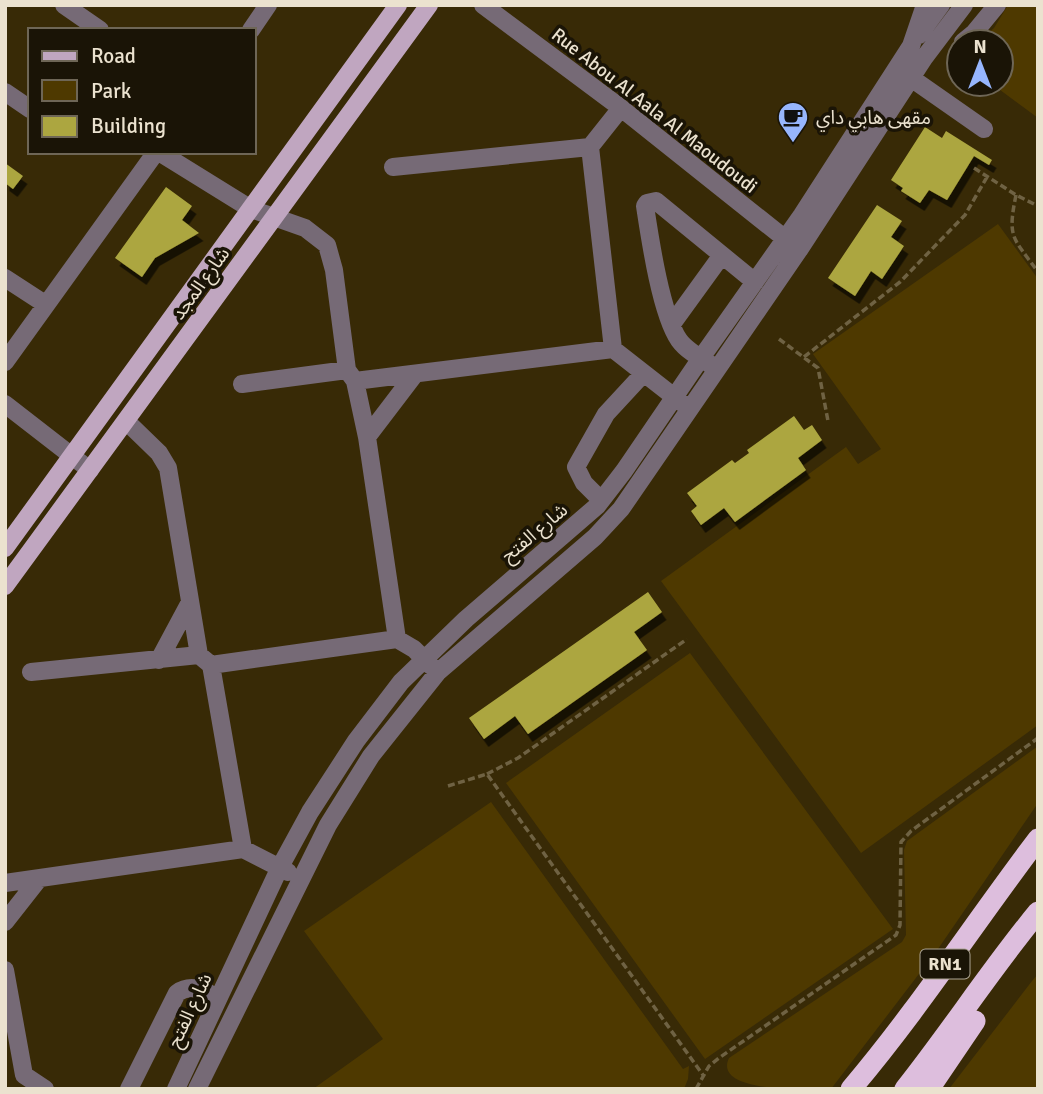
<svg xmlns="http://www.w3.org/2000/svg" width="1043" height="1094" viewBox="0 0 1043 1094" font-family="Signika,'Noto Sans Arabic',sans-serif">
  <defs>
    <filter id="shadow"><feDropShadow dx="4.5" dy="8" stdDeviation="0" flood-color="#0009"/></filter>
  </defs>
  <rect width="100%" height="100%" fill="#382a06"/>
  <!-- green -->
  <path fill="#4e3900" d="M1008,5H1038V118L992,84H1001V42H978L994,28Z
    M998,224L1038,279V725L861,853L661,581L846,447L858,464L881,449L813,354Z
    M690,653L893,929L705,1059L506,783Z
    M1038,746V803L938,949L831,1089C811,1089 712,1094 729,1058L902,942L906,935L904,850L907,841Z
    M491,802L683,1069L689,1066L688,1079L684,1089H313L383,1039L304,931Z
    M1038,974V1089H949L1032,981Z"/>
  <!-- building -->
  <path fill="#aca640" filter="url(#shadow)" d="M925,127L942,138L946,131L992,160L989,165L974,156L947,200L929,190L920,203L901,191L903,188L891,180Z
    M5,163L23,176L13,189L5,183Z
    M166,187L192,206L182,220L199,233L155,258L142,277L115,258Z
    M877,205L902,221L891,237L904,246L882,279L871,271L855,296L828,278Z
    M794,416L804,430L812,425L822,440L798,458L806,470L735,522L724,508L701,525L691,511L697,506L687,493L732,460L735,463L749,453L747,450Z
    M648,592L662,612L634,632L647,650L528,734L515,716L484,739L469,718Z"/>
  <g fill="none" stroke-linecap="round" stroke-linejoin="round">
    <!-- path -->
    <path stroke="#6f6243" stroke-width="3.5" stroke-dasharray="7 3.5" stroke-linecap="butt" d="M974,168L1016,195L1038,206
      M1016,195C1007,239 1013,237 1038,272
      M779,339L818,368L828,421
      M804,357L900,282L965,215L987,177
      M487,774L518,758L687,639
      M448,786L487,774L703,1075
      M696,1089L709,1066L719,1058L896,935L900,925L901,842L911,831L1038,738"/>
    <!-- minor -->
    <path stroke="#766a76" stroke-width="18" d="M64,5L100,30
      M483,5L621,108L793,245
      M251,30L268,5
      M919,35L941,5
      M963,42L974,33L997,5
      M911,78L984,129
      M5,92L30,109
      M590,147L613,349L682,403
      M159,152L251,209L305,228L327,245L334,270L347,370
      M393,167L590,147L621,108
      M5,278L45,304
      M672,324L722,255
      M5,362L156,152
      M710,364C700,358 686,350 679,340C661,314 650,239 645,206L647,203L656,201L755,282
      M355,381L367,437L397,639
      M242,384L347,370L355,381L613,349
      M5,404L90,470
      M126,421L159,453L168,468L199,655
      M367,437L415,374
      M601,500L584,483L576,467L606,414L643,374
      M159,660L189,604
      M211,665L243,849L288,872
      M31,672L199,655L211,665L397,639L414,649L431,666
      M5,883L243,849
      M5,922L38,880
      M5,970L24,1075L45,1089
      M129,1089L177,993C191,983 205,990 218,999
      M176,1089L280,867L310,812L356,741L401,682L466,619L597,506L624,471L701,358L802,215L911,46L925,5
      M197,1089L328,825L371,756L438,672L595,537L621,509L799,250L924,58L964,5"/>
    <!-- major -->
    <path stroke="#c0a6c0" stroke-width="18" d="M5,548L398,5
      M5,586L429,5"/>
    <!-- highway -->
    <path stroke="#ddbedd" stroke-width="21" d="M851,1089C918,1010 975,922 1038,839
      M905,1089C951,1031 991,969 1038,912
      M929,1089L975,1021"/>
  </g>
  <!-- icons -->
  <defs>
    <g id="cafe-pin" transform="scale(1.575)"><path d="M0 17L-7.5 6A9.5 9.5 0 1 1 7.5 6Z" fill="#97b6fd" stroke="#1a1406"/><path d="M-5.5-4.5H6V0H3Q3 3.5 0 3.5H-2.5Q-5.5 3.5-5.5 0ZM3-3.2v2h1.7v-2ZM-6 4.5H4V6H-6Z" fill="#111"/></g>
  </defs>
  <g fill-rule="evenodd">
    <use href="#cafe-pin" x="793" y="117"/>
  </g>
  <g text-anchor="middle" stroke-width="7" stroke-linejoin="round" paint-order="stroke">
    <!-- shield labels -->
    <rect fill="#1a1406" stroke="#aca493" stroke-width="2" x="920.5" y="949.5" width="49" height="29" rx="5"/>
    <g font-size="18" font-weight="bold" fill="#ebe2cf">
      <text x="945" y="970">RN1</text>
    </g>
    <!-- street labels -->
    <g font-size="19" fill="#ebe2cf" stroke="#1a1406">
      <text transform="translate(655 110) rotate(38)" y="7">Rue Abou Al Aala Al Maoudoudi</text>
      <text transform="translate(200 283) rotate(-54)" y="7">شارع المجد</text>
      <text transform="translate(534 532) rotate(-40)" y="7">شارع الفتح</text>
      <text transform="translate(189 1010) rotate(-65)" y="7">شارع الفتح</text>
    </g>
    <!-- poi labels -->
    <g font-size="19" fill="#ebe2cf" stroke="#1a1406" text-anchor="start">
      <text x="816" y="124">مقهى هابي داي</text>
    </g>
  </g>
  <!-- border -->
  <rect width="1043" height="1094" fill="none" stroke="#ebe2cf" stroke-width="14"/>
  <!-- legend -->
  <rect x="28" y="28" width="228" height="126" fill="#1a1406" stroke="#6e6656" stroke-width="2"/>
  <rect x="42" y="51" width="35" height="10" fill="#c0a6c0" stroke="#6e6656" stroke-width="2"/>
  <text x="91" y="63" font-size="21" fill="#ebe2cf">Road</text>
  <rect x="42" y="80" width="35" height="21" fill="#4e3900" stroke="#6e6656" stroke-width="2"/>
  <text x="91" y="98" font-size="21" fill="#ebe2cf">Park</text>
  <rect x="42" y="116" width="35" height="21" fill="#aca640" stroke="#6e6656" stroke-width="2"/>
  <text x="91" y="133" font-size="21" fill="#ebe2cf">Building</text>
  <!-- north arrow -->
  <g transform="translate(980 63)"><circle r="33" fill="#1a1406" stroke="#6e6656" stroke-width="2"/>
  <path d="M0-5L12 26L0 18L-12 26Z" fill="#97b6fd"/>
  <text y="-10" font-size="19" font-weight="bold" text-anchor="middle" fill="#ebe2cf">N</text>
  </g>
</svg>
